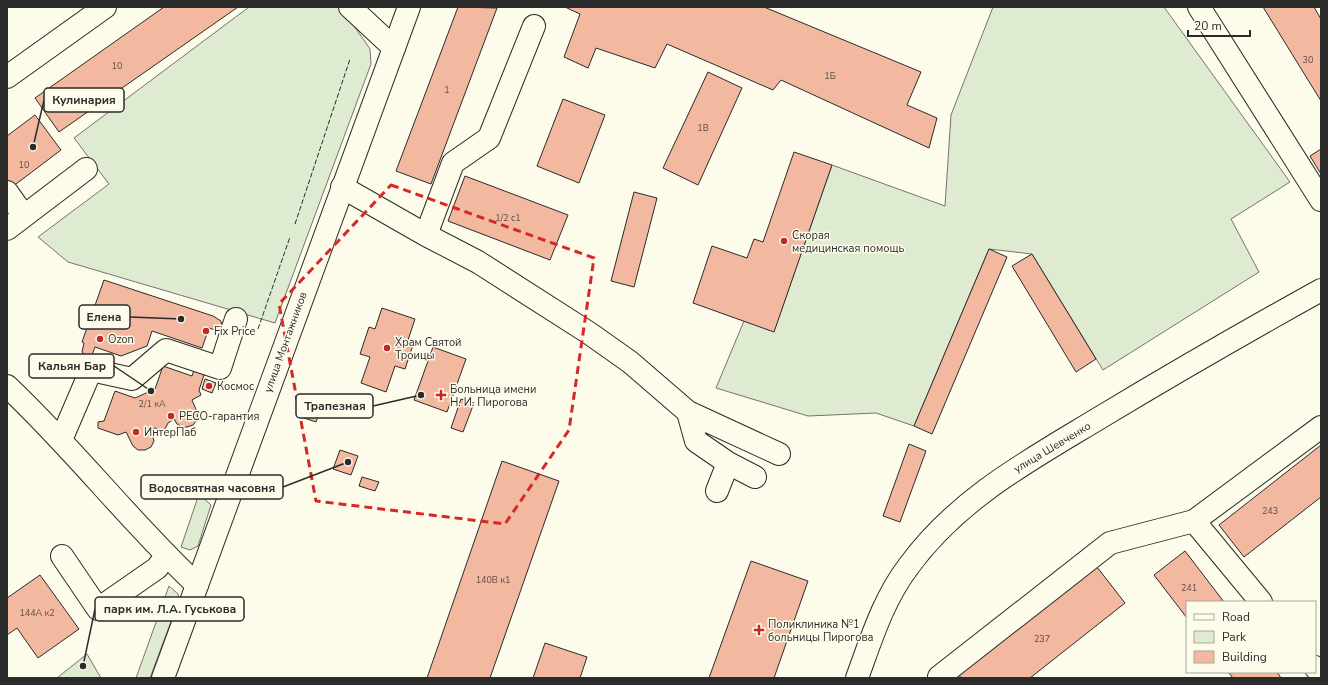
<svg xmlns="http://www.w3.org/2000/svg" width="1328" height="685" viewBox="0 0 1328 685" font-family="'Nunito Sans',sans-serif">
  <rect width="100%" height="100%" fill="#fdfbea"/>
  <!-- green -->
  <path fill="#deebd1" stroke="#74746e" d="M249,7H341L370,49L371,64L275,323L68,262L38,237L109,184L74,138Z
    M993,7H1164L1290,182L1231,219L1259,272L1103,370L1032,254L989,249L914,426L876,413L808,416L716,388L744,321L774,331L832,165L945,206L951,115Z
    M199,494L211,505L198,546L190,550L181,547Z
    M169,586L178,594L179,600L150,678H136Z
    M87,654L101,678H57Z"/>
  <!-- building -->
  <path fill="#f2b8a0" stroke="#2b2b2b" d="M164,7H238L59,132L35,98Z
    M458,7L497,8L431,184L396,171Z
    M565,7H764L921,72L907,105L937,118L929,148L781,80L773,90L667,44L655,68L596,48L588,68L564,57L580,14Z
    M1263,7H1314L1321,19V101Z
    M708,72L742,88L698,185L663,168Z
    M563,99L605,115L579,183L537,166Z
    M35,115L61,150L12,187L7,181V136Z
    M1321,149V174L1310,156Z
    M794,152L832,165L774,332L693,303L712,246L747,258L754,239L763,242Z
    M465,176L568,215L550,260L448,221Z
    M634,192L657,198L634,287L611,281Z
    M989,249L1007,257L932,434L914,426Z
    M1032,254L1096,359L1076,372L1012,266Z
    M104,280L213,316L221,321L222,327L218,331L209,328L202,348L152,331L147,346L121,356L95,347L92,355L86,356L82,352L84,343L82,342Z
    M382,308L415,319L408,340L414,342L405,369L395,366L386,392L361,383L370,357L360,354L369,327L375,329Z
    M433,347L466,359L447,412L414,400Z
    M163,366L192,376L194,370H202L204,375L199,390L201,395L192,400L198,414L197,420L193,425L187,427H182L177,424L174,419L168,423L164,431L155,428L151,430L154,441L151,447L145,450H138L133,446L126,432L118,435L98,428V422L104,421L115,391L135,398L155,389Z
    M205,379L216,383L212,393L202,389Z
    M309,395L324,400L316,422L301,417Z
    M461,399L474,403L463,432L451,428Z
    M909,444L926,451L900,522L883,516Z
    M1321,445V497L1244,557L1219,525Z
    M340,450L358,456L351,475L333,469Z
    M502,461L559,481L490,678H427Z
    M362,477L379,482L375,491L359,486Z
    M1185,551L1224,602H1187V618L1154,575Z
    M751,561L808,581L774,678H709Z
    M1097,567L1125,603L1030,678H961L959,675Z
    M40,575L79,629L38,658L17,628L7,635V598Z
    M545,643L587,657L580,678H533Z
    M1228,672H1277L1281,678H1233Z"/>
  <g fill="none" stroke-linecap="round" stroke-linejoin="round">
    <!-- minor casing -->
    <g stroke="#2b2b2b" stroke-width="24">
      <path id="minor" d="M350,7L394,48
        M1199,7L1321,200
        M7,77L105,7
        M342,187L426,235L478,262L589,333L630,362L688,412L779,454
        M7,192L24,216
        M7,229L86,169
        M426,235L453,163L489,138L534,26
        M7,386C74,449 130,522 197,585
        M688,412L696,441L728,463L717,491
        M61,440L91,370L132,379L166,350L220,368L236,319
        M728,463L755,477
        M62,556L98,609L157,568L166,556
        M1261,602L1194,521L1321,427
        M1315,667L1321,674
        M940,678L939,677L1110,543L1194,521"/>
    </g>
    <!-- major casing -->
    <g stroke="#2b2b2b" stroke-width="24">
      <path id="major" d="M163,678L409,7
        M857,678C871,640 883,600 908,567C958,498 1030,460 1101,417C1174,373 1247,331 1321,290"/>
    </g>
    <!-- minor -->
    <use href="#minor" stroke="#fdfbea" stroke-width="22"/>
    <!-- major -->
    <use href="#major" stroke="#fdfbea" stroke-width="22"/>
    <!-- fence -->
    <path stroke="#2b2b2b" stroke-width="1" stroke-dasharray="5 2" stroke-linecap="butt" d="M295,224L350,59
      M258,329L290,237"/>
  </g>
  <!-- marked area -->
  <path fill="none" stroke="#d62828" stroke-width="3" stroke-dasharray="8 5" stroke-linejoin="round" d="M391,185L594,258L569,430L505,524L316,501L279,304Z"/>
  <!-- markers -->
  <g fill="#c62828" stroke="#fdfbea" stroke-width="1.5">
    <circle cx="784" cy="241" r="4"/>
    <circle cx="206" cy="331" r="4"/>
    <circle cx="100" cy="339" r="4"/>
    <circle cx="387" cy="348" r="4"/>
    <circle cx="209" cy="386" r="4"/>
    <path d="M439 389h4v4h4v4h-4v4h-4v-4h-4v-4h4z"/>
    <circle cx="171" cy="416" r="4"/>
    <circle cx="136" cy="432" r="4"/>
    <path d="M757 624h4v4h4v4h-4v4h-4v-4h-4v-4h4z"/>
  </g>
  <g text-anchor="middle" stroke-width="3" stroke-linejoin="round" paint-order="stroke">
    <!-- number labels -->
    <g font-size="9" fill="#5d4e48">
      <text x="1308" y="63">30</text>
      <text x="117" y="69">10</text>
      <text x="830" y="79">1Б</text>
      <text x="447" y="93">1</text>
      <text x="703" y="131">1В</text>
      <text x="24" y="168">10</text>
      <text x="508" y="221">1/2 с1</text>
      <text x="152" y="407">2/1 кА</text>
      <text x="1270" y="514">243</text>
      <text x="493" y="583">140В к1</text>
      <text x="1189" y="591">241</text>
      <text x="37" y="616">144А к2</text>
      <text x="1042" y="642">237</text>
    </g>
    <!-- poi labels -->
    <g font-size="11" fill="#2b2b2b" stroke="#fdfbea" text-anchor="start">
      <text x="792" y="239">Скорая<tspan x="792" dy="13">медицинская помощь</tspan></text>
      <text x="214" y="335">Fix Price</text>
      <text x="108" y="343">Ozon</text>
      <text x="395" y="346">Храм Святой<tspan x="395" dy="13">Троицы</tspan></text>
      <text x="217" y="390">Космос</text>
      <text x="450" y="393">Больница имени<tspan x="450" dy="13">Н. И. Пирогова</tspan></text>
      <text x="179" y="420">PECO-гарантия</text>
      <text x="144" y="436">ИнтерПаб</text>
      <text x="768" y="628">Поликлиника №1<tspan x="768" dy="13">больницы Пирогова</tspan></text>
    </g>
    <!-- street labels -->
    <g font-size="11" fill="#2b2b2b" stroke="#fdfbea">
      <text transform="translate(285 342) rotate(-70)" y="4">улица Монтажников</text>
      <text transform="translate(1052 447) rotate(-31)" y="4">улица Шевченко</text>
    </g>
  </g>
  <!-- callouts -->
  <path fill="none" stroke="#2b2b2b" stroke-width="1.5" d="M33 147L44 100M181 319L130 317M151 391L114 366M421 395L373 406M348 462L283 487M83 666L95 609"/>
  <g fill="#2b2b2b" stroke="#fdfbea" stroke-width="1.5">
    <circle cx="33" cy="147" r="4"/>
    <circle cx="181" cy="319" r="4"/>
    <circle cx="151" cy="391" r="4"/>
    <circle cx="421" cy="395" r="4"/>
    <circle cx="348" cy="462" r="4"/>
    <circle cx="83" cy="666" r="4"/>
  </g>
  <g fill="#fdfbea" stroke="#2b2b2b" stroke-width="1.5">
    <rect x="44" y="88" width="80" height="24" rx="4"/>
    <rect x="79" y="305" width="51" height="24" rx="4"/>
    <rect x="29" y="354" width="85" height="24" rx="4"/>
    <rect x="296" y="394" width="77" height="24" rx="4"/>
    <rect x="141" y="475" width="142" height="24" rx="4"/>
    <rect x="95" y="597" width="149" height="24" rx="4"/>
  </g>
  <g font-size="12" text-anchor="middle" font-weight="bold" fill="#2b2b2b">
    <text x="84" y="104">Кулинария</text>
    <text x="104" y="321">Елена</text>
    <text x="72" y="370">Кальян Бар</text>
    <text x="335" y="410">Трапезная</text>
    <text x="212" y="492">Водосвятная часовня</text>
    <text x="170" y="613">парк им. Л.А. Гуськова</text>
  </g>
  <!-- border -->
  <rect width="1328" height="685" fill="none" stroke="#2b2b2b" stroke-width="16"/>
  <!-- legend -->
  <rect x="1186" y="601" width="130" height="72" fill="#fdfbea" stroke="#a9a89e"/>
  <rect x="1194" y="614" width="20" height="6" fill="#fdfbea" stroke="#a9a89e"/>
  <text x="1222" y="621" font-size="12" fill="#2b2b2b">Road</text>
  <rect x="1194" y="631" width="20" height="12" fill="#deebd1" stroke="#a9a89e"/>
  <text x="1222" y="641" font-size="12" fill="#2b2b2b">Park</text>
  <rect x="1194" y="651" width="20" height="12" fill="#f2b8a0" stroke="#a9a89e"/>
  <text x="1222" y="661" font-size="12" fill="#2b2b2b">Building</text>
  <!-- scale -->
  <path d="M1188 30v6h62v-6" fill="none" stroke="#2b2b2b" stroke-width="2"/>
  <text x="1194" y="30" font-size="12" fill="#2b2b2b" stroke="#fdfbea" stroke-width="3" paint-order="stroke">20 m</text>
</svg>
